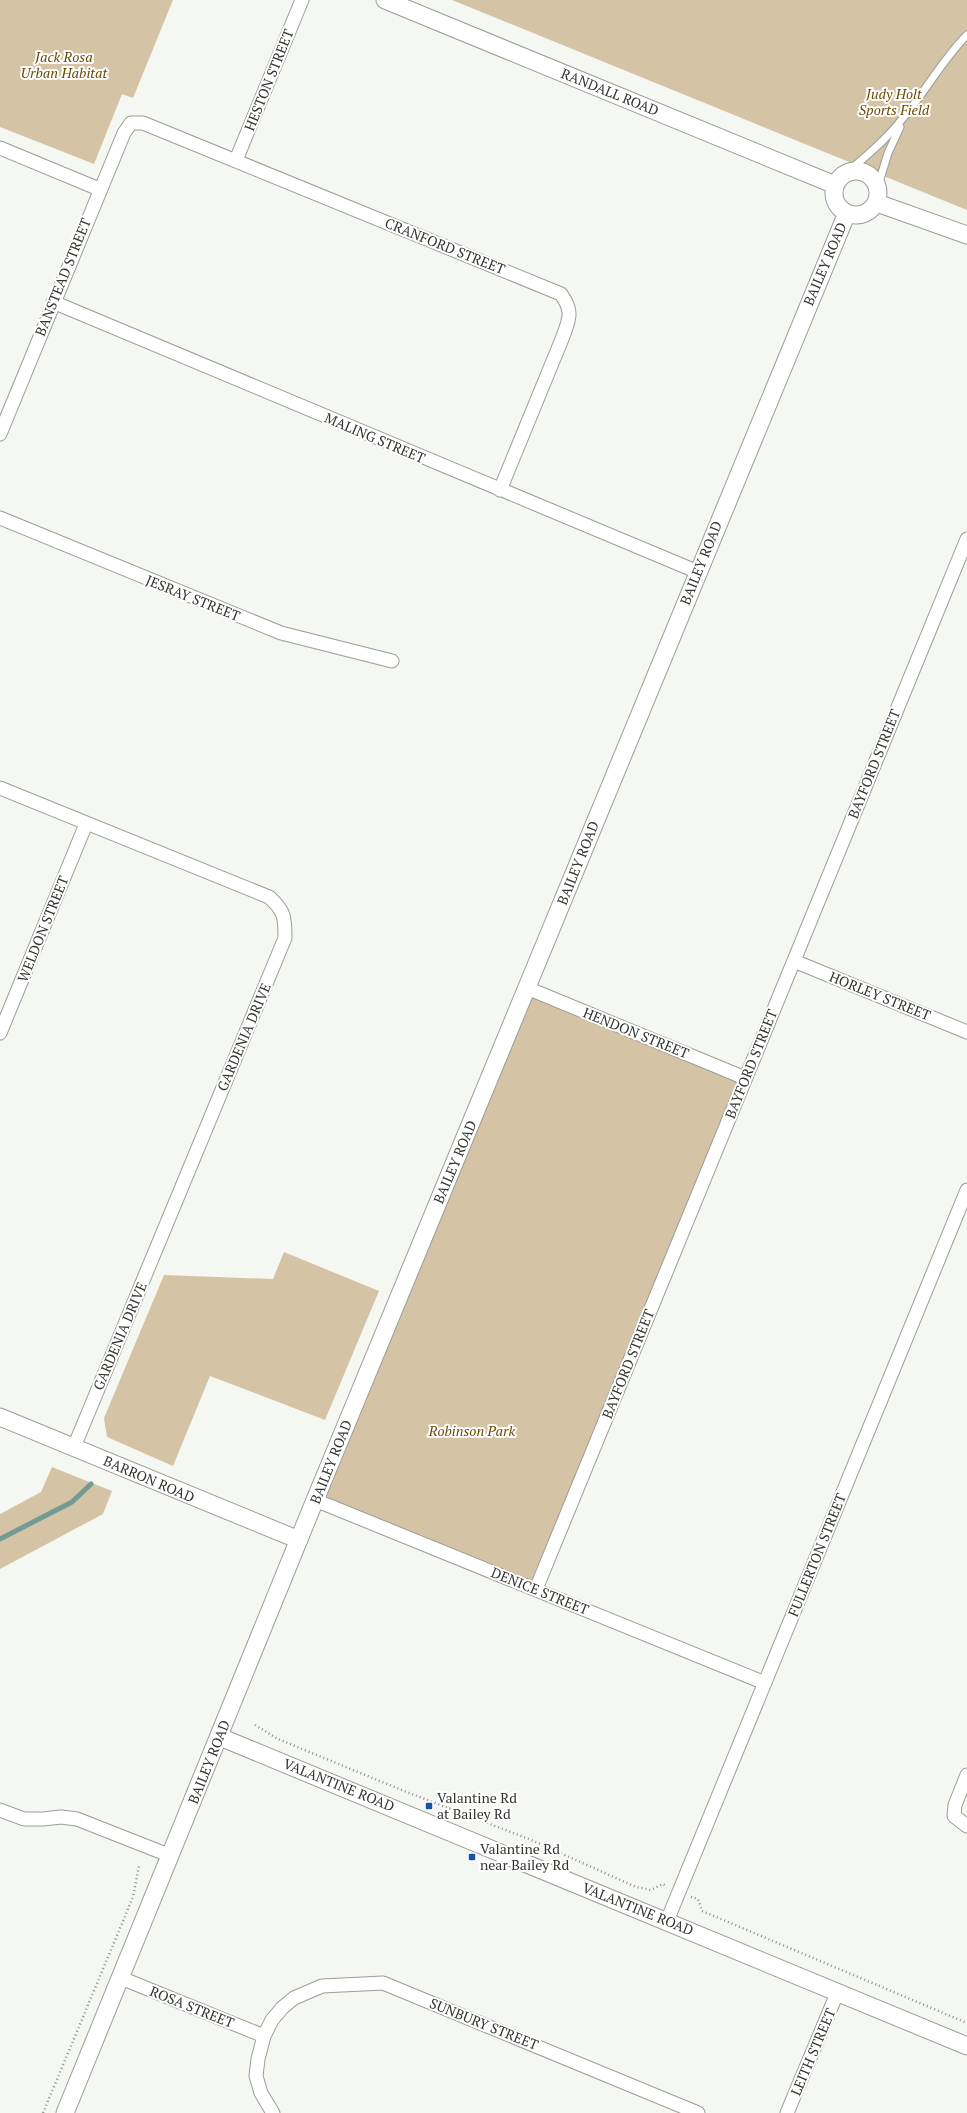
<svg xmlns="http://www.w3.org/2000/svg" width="967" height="2113" viewBox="0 0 967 2113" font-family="'PT Serif',serif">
  <rect width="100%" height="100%" fill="#f5f8f2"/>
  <!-- green -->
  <path fill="#d5c3a6" d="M0,0H173L133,98L122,94L94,164L0,127Z
    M452,0H967V210Z
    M527,988L745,1078L536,1589L315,1500Z
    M284,1252L379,1291L325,1420L210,1376L173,1466L107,1437L104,1418L164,1275L273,1279Z
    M52,1467L112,1491L103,1514L0,1569V1514L41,1492Z"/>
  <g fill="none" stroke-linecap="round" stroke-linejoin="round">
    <!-- stream -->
    <path stroke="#739b93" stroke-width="5" d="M0,1539L72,1502L91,1484"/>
    <!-- service casing -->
    <g stroke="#9a9d98" stroke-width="9">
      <path id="service" d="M848,172C868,154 887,139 903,118C926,91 942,60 967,35
        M878,186L888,153L900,127"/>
    </g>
    <!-- minor casing -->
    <g stroke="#9a9d98" stroke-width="15">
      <path id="minor" d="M0,148L99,189
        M236,160L302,0
        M53,302L698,572
        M0,434L124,133L131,123H143L561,294C574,312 569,320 562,339L500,490
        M0,518L281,633L392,661
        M0,788L269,897C285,911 285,918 285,938L74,1447
        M794,961L967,1032
        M527,988L745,1078
        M0,1033L86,824
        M315,1500L765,1683
        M536,1589L967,539
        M967,1775L955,1805L954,1816L967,1826
        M0,1810L24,1819H43L61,1817L77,1819L171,1856
        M667,1921L967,1190
        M121,1978L264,2036
        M273,2113L261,2093L256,2076L258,2059L264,2036L272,2020L282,2008L294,1998L322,1986L383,1983L698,2113
        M787,2113L838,1991"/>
    </g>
    <!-- tertiary casing -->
    <g stroke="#9a9d98" stroke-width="19">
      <path id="tertiary" d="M385,0L835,185
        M834 193a22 22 0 1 1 44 0a22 22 0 1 1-44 0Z
        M877,203L967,235
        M0,1417L299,1540
        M220,1737L967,2046
        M65,2113L315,1500L847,213"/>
    </g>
    <!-- path -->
    <path stroke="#8b8d89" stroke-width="2.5" stroke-dasharray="1 3" stroke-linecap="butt" d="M255,1725L278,1739L404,1791L529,1839L636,1887L651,1890L663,1884L666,1886
      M691,1897L698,1899L702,1911L967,2023
      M43,2113L133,1897L139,1866"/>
    <!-- service -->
    <use href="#service" stroke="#fff" stroke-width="7"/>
    <!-- minor -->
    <use href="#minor" stroke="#fff" stroke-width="13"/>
    <!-- tertiary -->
    <use href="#tertiary" stroke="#fff" stroke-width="17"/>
  </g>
  <!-- markers -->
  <g fill="#1655a6" stroke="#fff" stroke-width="1.5">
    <rect x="425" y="1802" width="8" height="8" rx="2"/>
    <rect x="468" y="1853" width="8" height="8" rx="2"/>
  </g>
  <g text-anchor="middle" stroke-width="4" stroke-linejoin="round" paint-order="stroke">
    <!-- park labels -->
    <g font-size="14" font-style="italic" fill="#6b4a00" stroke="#fff">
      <text x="64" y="62">Jack Rosa<tspan x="64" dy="16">Urban Habitat</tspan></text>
      <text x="894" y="99">Judy Holt<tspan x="894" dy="16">Sports Field</tspan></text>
      <text x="472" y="1436">Robinson Park</text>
    </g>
    <!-- street labels -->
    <g font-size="14" fill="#343533" stroke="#fff">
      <text transform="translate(269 80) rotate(-68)" y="5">HESTON STREET</text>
      <text transform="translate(610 92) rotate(22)" y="5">RANDALL ROAD</text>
      <text transform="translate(445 246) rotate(22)" y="5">CRANFORD STREET</text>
      <text transform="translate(825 264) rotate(-67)" y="5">BAILEY ROAD</text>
      <text transform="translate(63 277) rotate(-68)" y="5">BANSTEAD STREET</text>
      <text transform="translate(375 438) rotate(23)" y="5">MALING STREET</text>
      <text transform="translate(701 563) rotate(-68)" y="5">BAILEY ROAD</text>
      <text transform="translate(193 598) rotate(22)" y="5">JESRAY STREET</text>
      <text transform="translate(874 764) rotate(-68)" y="5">BAYFORD STREET</text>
      <text transform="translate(578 863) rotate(-68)" y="5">BAILEY ROAD</text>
      <text transform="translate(43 929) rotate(-68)" y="5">WELDON STREET</text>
      <text transform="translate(880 996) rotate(22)" y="5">HORLEY STREET</text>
      <text transform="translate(636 1033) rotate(22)" y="5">HENDON STREET</text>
      <text transform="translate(244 1037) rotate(-67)" y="5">GARDENIA DRIVE</text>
      <text transform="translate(751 1064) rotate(-68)" y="5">BAYFORD STREET</text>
      <text transform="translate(455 1162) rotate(-67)" y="5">BAILEY ROAD</text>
      <text transform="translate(120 1336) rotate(-67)" y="5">GARDENIA DRIVE</text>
      <text transform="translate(628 1364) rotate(-68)" y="5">BAYFORD STREET</text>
      <text transform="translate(331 1462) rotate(-68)" y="5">BAILEY ROAD</text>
      <text transform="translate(149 1479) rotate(23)" y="5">BARRON ROAD</text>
      <text transform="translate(817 1555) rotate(-68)" y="5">FULLERTON STREET</text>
      <text transform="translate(540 1591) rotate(22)" y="5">DENICE STREET</text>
      <text transform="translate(209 1762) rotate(-68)" y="5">BAILEY ROAD</text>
      <text transform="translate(339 1785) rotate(22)" y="5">VALANTINE ROAD</text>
      <text transform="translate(638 1909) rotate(22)" y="5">VALANTINE ROAD</text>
      <text transform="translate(192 2007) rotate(22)" y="5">ROSA STREET</text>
      <text transform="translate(484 2024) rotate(22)" y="5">SUNBURY STREET</text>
      <text transform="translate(813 2052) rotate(-67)" y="5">LEITH STREET</text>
    </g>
    <!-- poi labels -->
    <g font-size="14" fill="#343533" stroke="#fff" text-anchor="start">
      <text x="437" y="1803">Valantine Rd<tspan x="437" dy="16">at Bailey Rd</tspan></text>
      <text x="480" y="1854">Valantine Rd<tspan x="480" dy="16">near Bailey Rd</tspan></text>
    </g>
  </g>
</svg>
